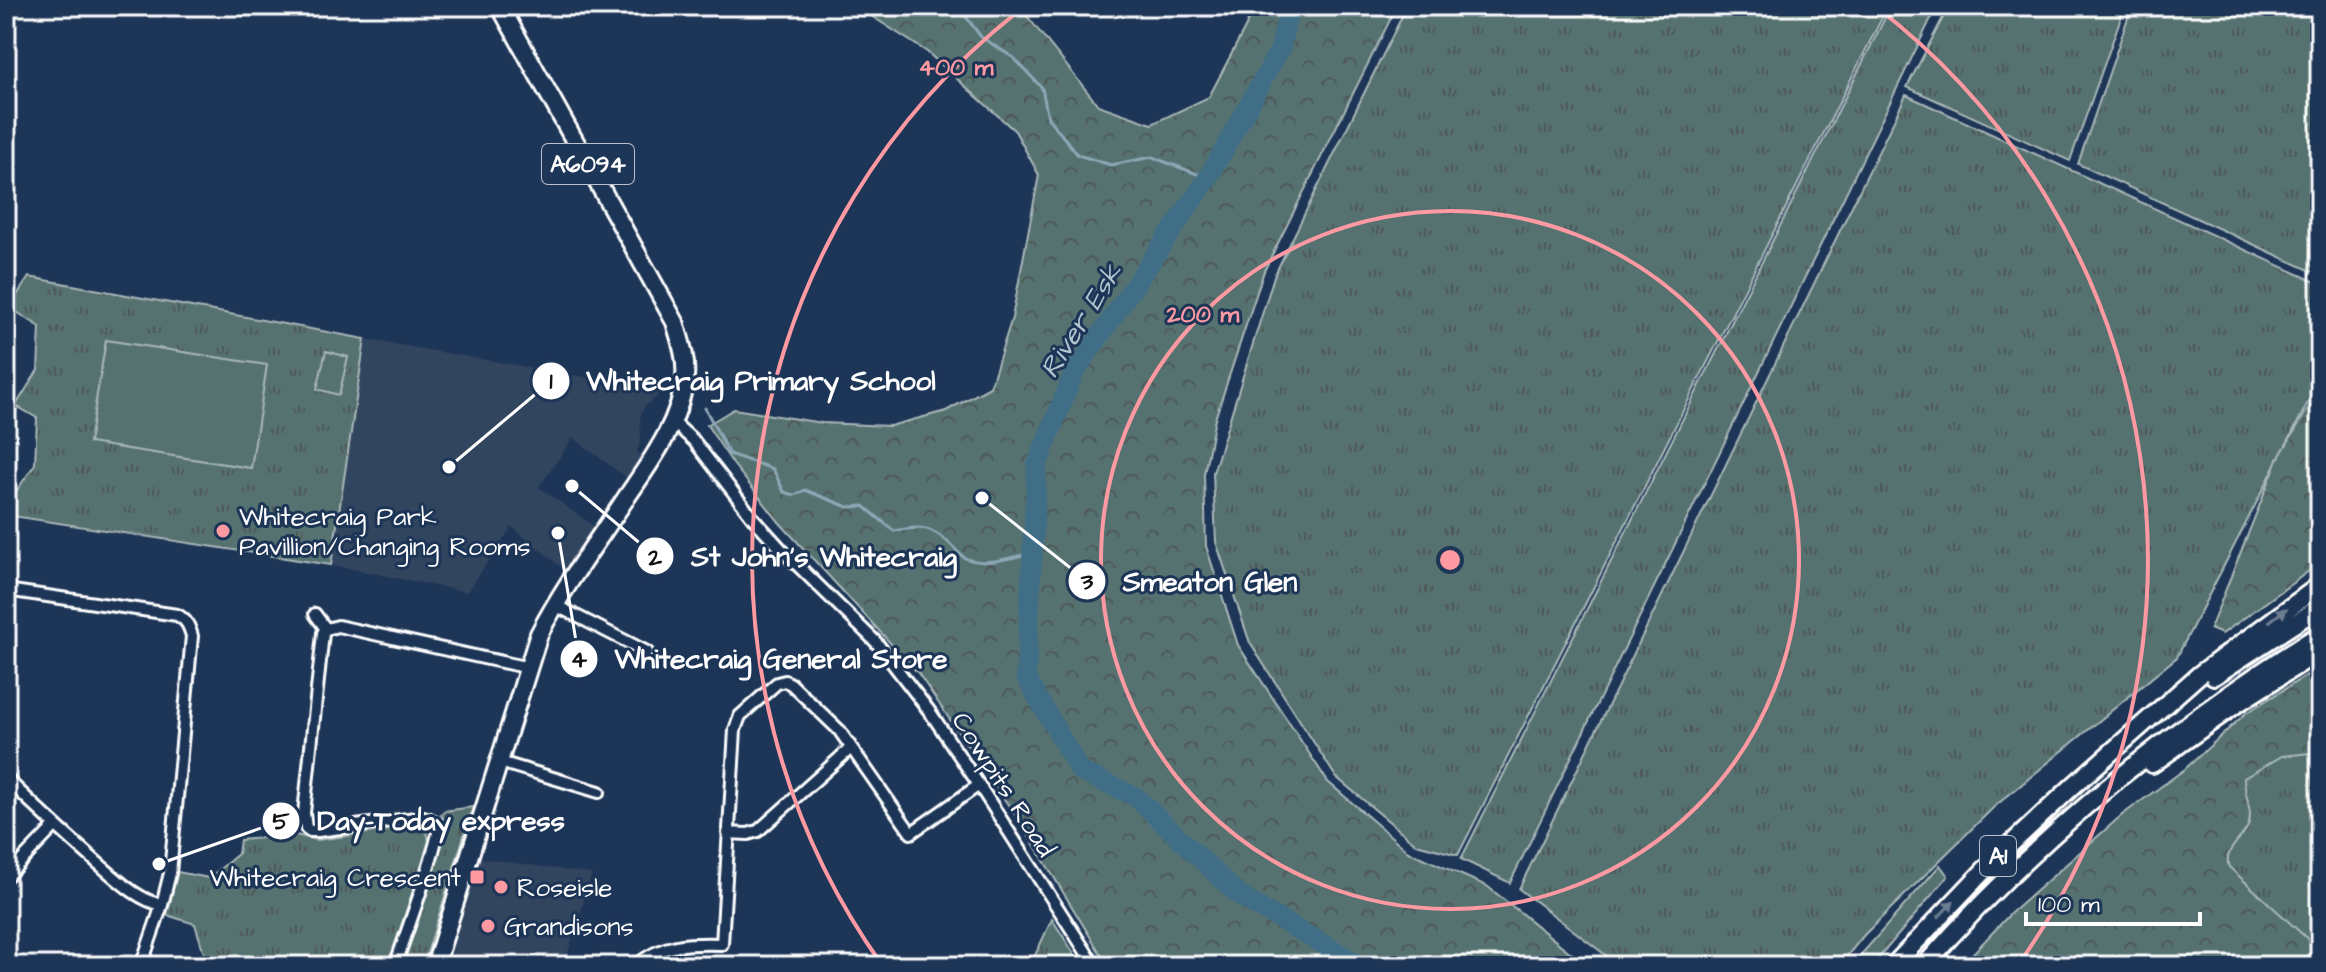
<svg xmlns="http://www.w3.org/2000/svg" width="2326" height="972" viewBox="0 0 2326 972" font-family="'Architects Daughter',sans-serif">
  <defs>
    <pattern id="grass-tufts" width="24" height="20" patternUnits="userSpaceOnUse" patternTransform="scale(2)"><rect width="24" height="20" fill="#557271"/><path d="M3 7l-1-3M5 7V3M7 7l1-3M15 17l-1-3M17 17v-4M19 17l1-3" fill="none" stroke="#4f5959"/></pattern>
    <pattern id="forest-crowns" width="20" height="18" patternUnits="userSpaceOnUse" patternTransform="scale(2)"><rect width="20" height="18" fill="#557271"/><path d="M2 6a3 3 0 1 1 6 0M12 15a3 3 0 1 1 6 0" fill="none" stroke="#4f5959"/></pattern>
  </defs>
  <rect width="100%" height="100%" fill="#1d3557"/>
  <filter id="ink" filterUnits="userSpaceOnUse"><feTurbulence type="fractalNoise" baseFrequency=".0125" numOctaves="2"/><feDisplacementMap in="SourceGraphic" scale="16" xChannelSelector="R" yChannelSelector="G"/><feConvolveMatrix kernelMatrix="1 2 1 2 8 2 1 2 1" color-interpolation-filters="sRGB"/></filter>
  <g filter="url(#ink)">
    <!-- built -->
    <path fill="#33445e" d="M365,339L660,390L657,397L644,407L640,417L641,440L637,452L642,456L627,478L573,438L539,487L595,527L566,571L512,527L467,592L331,565Z
      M480,858L592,874L564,966H447Z"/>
    <!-- grass -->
    <path fill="url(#grass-tufts)" stroke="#aab8b8" stroke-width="2" d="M1407,6H1888L1458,855L1416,844L1336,777L1250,643L1216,542L1213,473L1274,276Z
      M1891,6H1937L1510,883L1461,859Z
      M1949,6H2125L2070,161L1907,87Z
      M2132,6H2320V275L2078,164Z
      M1906,95L2320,284V379L2177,657L1994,807L1864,935L1839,966H1620L1519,889Z
      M29,277L365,339L331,565L6,515V483L17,490L35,464L37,418L18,407L6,424V411L9,406L6,404V395L18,402L38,370L40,327L9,307Z
      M2320,738V966H2141L2246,758Z
      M473,807L423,966H401L446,832V824L441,814L444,811Z
      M419,826L427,831L429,841L388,966H208L195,924L167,915L177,872L209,878L238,854L240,840L296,835L317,840Z
      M1052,919L1082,966H1030Z"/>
    <!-- forest -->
    <path fill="url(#forest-crowns)" stroke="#aab8b8" stroke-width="2" d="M856,6H1013L1027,16L1098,105L1152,124L1209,97L1246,26L1252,6H1397L1264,271L1215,419L1204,474L1206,546L1238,645L1328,782L1409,852L1487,886L1587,966H1108L1024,828L918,673L780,523L733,464L707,425L734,409L822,423L890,426L946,411L990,387L1012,318L1039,175L1015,131L927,52Z
      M2320,388V563L2222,634L2210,629L2278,459Z
      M2320,667V748L2311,753L2282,756L2244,778C2244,796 2255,813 2247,828C2240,841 2223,851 2229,867L2313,944L2320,953V966H1961L2011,913L2122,815L2185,769L2246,713Z
      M1940,865L1948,876L1872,966H1851Z"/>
    <!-- pitch -->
    <path fill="#557271" stroke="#aab8b8" stroke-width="2" d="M106,340L267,365L251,468L89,443Z
      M326,351L348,357L339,395L317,389Z"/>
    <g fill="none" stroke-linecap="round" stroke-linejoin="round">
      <!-- stream -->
      <path stroke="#8da8b6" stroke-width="3" d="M958,6L981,37L1014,58L1042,88L1048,118L1078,155L1111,165L1152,157L1208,178
        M705,408L729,454L773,469L784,492L795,495L805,490L848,507L864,506L894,531C922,526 930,525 951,545C955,549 960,555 965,558C984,567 1013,557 1032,553"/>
      <!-- river -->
      <path stroke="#416e86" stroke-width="20" d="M1290,6L1280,49L1208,178L1073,375L1037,465L1026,677L1080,771L1136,797L1241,897L1361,966"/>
      <!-- minor casing -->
      <g stroke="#fff" stroke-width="16">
        <path id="minor" d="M673,422L694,441L753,518L783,551L876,642L930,712L979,785L1095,966
          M6,590L177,615C187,620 189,626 192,636L170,873L162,905L141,966
          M555,605L647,652
          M315,614L326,629
          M500,762L599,792
          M6,778C36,808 67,836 99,864C118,880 138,900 162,905
          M728,833L748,834L758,831L851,748
          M6,877L55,826
          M395,966C401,948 441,837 438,827C435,820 429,818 423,817L318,831H310L306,828L304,813L323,633L326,629L338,626L529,668
          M636,966C661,943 690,943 722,944L735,730L740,716L777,683L785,681L791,684L839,730L911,833L979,785"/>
      </g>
      <!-- primary casing -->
      <g stroke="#fff" stroke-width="22">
        <path id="primary" d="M435,966L539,634C564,586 596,543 626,498C651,461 680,423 685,377C687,358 680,340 675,322L500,6"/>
      </g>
      <!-- trunk casing -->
      <g stroke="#fff" stroke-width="22">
        <path id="trunk" d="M2214,676L2320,607
          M2152,764L2235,705L2320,651
          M1893,966L1994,860L2073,786L2200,674L2320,585
          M1924,966C2038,836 2173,726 2320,634"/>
      </g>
      <!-- minor -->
      <use href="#minor" stroke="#1d3557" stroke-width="10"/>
      <!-- primary -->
      <use href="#primary" stroke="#1d3557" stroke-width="16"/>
      <!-- trunk -->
      <use href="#trunk" stroke="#1d3557" stroke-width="16"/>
    </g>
    <!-- one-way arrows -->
    <defs><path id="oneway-solid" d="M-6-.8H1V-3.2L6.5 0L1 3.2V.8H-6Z" transform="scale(2)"/></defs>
    <g fill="#6c7c92">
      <use href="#oneway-solid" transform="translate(2278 615) rotate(-37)"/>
      <use href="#oneway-solid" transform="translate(1946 909) rotate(-47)"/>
    </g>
  </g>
  <!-- distance rings -->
  <g fill="none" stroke="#ff9aa2" stroke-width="4">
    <circle cx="1450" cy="560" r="349"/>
    <path d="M882 965A698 698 0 0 1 1025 6M1875 6A698 698 0 0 1 2018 965"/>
  </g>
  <!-- markers -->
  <g fill="#ff9aa2" stroke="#1d3557" stroke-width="3">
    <circle cx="223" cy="531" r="8"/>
    <rect x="469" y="869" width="16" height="16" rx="4"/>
    <circle cx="501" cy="887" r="8"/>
    <circle cx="488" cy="926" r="8"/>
  </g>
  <g text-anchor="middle" stroke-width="6" stroke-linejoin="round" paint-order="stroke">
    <!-- shield labels -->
    <g fill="#1d3557" stroke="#bbc2cd" stroke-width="2">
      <rect x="542" y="144" width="92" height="40" rx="6"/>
      <rect x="1980" y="836" width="36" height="40" rx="6"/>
    </g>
    <g font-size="24" font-weight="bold" fill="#fff">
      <text x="588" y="172">A6094</text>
      <text x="1998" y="864">A1</text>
    </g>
    <!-- poi labels -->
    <g font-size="26" fill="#fff" stroke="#1d3557" text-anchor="start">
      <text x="239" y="525">Whitecraig Park<tspan x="239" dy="30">Pavillion/Changing Rooms</tspan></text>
      <text x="461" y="886" text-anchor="end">Whitecraig Crescent</text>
      <text x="517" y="896">Roseisle</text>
      <text x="504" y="935">Grandisons</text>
    </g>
    <!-- street labels -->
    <g font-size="26" fill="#fff" stroke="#1d3557">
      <text transform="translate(1004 784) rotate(57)" y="9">Cowpits Road</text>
    </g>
    <!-- water labels -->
    <g font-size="28" font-style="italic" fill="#b3c5cf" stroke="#1d3557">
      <text transform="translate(1080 320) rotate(-58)" y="10">River Esk</text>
    </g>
  </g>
  <circle cx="1450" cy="560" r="12" fill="#ff9aa2" stroke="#1d3557" stroke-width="4"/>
  <g font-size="24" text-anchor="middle" font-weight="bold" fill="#ff9aa2" stroke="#1d3557" stroke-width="6" stroke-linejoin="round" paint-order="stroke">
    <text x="956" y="75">400 m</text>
    <text x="1203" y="322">200 m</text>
  </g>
  <!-- callouts -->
  <path fill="none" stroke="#fff" stroke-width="3" d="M449 467L551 381M572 486L655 556M982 498L1087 581M558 533L579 659M159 864L281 821"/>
  <g fill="#fff" stroke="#1d3557" stroke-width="3">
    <circle cx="449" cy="467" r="8"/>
    <circle cx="572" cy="486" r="8"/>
    <circle cx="982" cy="498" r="8"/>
    <circle cx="558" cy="533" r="8"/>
    <circle cx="159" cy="864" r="8"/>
    <circle cx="551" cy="381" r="20"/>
    <circle cx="655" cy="556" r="20"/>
    <circle cx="1087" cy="581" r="20"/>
    <circle cx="579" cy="659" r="20"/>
    <circle cx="281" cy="821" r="20"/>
  </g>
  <g font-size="24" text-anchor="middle" font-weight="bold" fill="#111">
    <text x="551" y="389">1</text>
    <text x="655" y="565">2</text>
    <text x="1087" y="589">3</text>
    <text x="579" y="667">4</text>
    <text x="281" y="829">5</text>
  </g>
  <g font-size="28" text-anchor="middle" font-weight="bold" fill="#fff" stroke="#1d3557" stroke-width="6" stroke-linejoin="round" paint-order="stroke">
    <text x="761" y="390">Whitecraig Primary School</text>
    <text x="824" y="566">St John's Whitecraig</text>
    <text x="1210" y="591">Smeaton Glen</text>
    <text x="781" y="668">Whitecraig General Store</text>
    <text x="441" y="830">Day-Today express</text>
  </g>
  <!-- margin -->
  <rect width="2326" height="972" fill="none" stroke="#1d3557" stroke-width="32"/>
  <rect x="16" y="16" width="2294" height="940" fill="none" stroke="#fff" stroke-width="3" filter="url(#ink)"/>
  <!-- scale -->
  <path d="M2026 912v12h174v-12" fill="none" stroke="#ffffff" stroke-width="4"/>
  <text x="2038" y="912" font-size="24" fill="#ffffff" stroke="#1d3557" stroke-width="6" paint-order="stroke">100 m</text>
</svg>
